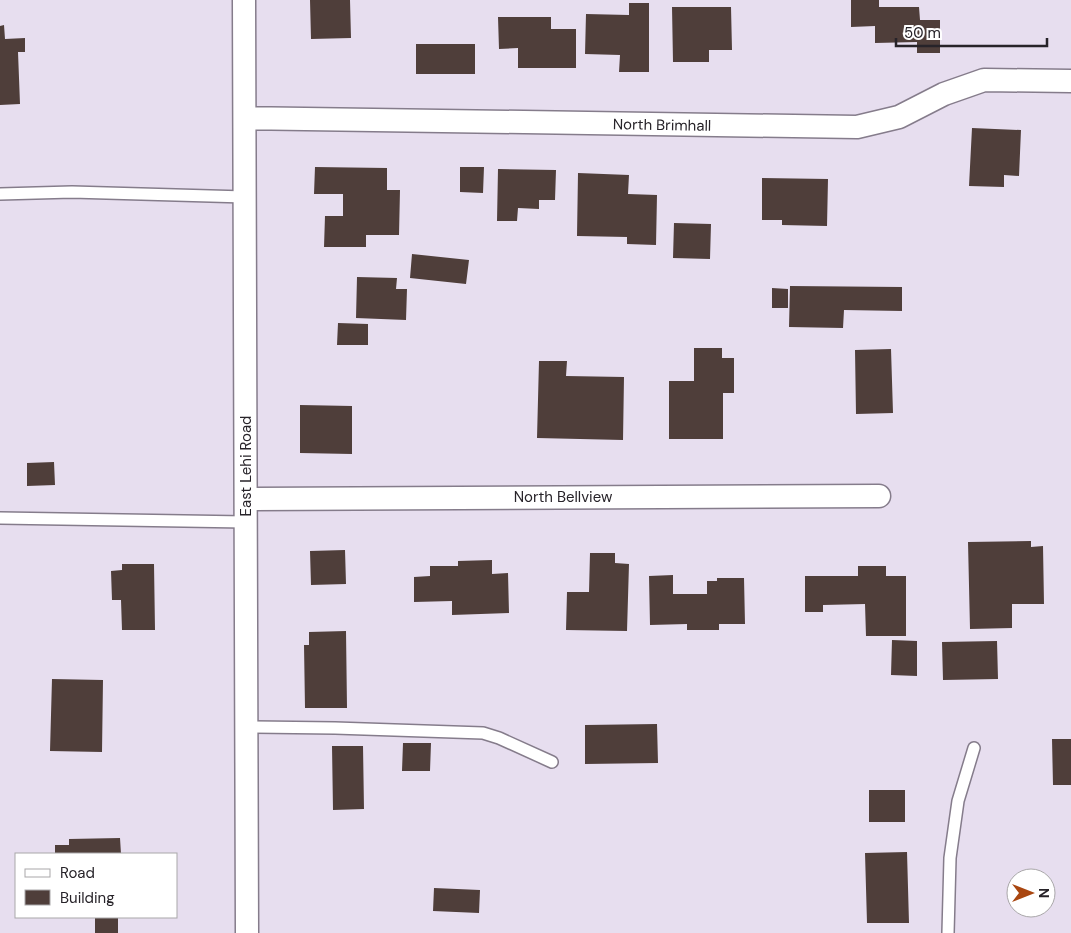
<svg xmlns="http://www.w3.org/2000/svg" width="1071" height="933" viewBox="0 0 1071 933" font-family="'DM Sans',sans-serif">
  <rect width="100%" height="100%" fill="#e7deef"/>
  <!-- building -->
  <path fill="#4f3e3a" d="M310,0H350L351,38L311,39Z
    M851,0H879V7H919L920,20H940V53H917V42L875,43V26L851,27Z
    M629,3H649V72H619L620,55L585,54L586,14L629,15Z
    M672,7H731L732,50H709V62H673Z
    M498,17H551V29H576V68H518V48L499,49Z
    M4,25L5,39L25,38V52H18L20,104L0,105V26Z
    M416,44H475V74H416Z
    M972,128L1021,130L1019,176L1004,175V187L969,186Z
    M315,167L387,168V190H400L399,235H366V247H324L325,216H343V194H314Z
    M460,167H484L483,193L460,192Z
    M498,169L556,170L555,200H539V209L518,208L517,221H497Z
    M578,173L629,175L628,194L657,195L656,245L627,244V237L577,236Z
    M762,178L828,179L827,226L782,225V220H762Z
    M674,223L711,224L710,259L673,258Z
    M412,254L469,260L466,284L410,278Z
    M357,277L397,278L396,289H407L406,320L356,318Z
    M790,286L902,287V311L844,310L843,328L789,327Z
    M772,288L788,289V308H772Z
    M338,323L368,324V345H337Z
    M694,348H722V358H734V393H723V439H669V381H694Z
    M891,349L893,413L856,414L855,350Z
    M539,361H567L566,376L624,377L623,440L537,438Z
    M300,405L352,406V454L300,453Z
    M54,462L55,485L27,486V463Z
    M1031,541V547L1043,546L1044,604H1012V628L970,629L968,542Z
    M345,550L346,584L311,585L310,551Z
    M590,553H615V563L629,564L627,631L566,630L567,592H589Z
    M492,560V574L508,573L509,613L452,615V601L414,602V577L430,576V566H458V561Z
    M122,564H154L155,630H122L121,600H112L111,571L122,570Z
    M858,566H886V576H906V636H866L865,604L823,605V612H805V576H858Z
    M673,575V594H707V581H717V578H744L745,624H719V630H687V624L650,625L649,576Z
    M346,631L347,708H305L304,645H309V632Z
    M892,640L917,641V676L891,675Z
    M997,641L998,679L943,680L942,642Z
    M52,679L103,680L102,752L50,751Z
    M657,724L658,763L585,764V725Z
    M1052,739H1071V785H1053Z
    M403,743H431L430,771H402Z
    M332,746H363L364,809L333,810Z
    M869,790H905V822H869Z
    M120,838L121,854H55V845H69V839Z
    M907,852L909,923H867L865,853Z
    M434,888L480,890L479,913L433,911Z
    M95,917H118V933H95Z"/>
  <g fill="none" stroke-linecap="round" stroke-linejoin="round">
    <!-- lane casing -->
    <g stroke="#857c8b" stroke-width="14">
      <path id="lane" d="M0,194L72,192L245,197
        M0,518L245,522
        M246,727L335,728L483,733L499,738L552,762
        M948,933L950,858L958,801L974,748"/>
    </g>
    <!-- street casing -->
    <g stroke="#857c8b" stroke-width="25">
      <path id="street" d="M244,0L247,933
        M245,118L857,127L899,117L944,94L984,80L1071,81
        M246,499L879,496"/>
    </g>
    <!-- lane -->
    <use href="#lane" stroke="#fff" stroke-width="11"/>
    <!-- street -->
    <use href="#street" stroke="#fff" stroke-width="22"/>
  </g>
  <g text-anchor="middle" stroke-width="5" stroke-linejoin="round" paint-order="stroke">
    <!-- street labels -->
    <g font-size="15" fill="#272329" stroke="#fff">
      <text transform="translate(662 125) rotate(1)" y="5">North Brimhall</text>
      <text transform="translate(246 466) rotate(-90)" y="5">East Lehi Road</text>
      <text x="563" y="502">North Bellview</text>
    </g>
  </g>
  <!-- legend -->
  <rect x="15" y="853" width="162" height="65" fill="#ffffff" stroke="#a9a7a9"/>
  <rect x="25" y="869" width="25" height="8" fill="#ffffff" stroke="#a9a7a9"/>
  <text x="60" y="878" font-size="15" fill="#272329">Road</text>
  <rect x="25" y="890" width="25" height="15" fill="#4f3e3a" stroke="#a9a7a9"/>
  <text x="60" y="903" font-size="15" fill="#272329">Building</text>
  <!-- north arrow -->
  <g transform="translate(1031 893) rotate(90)"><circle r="24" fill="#ffffff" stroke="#a9a7a9"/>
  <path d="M0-4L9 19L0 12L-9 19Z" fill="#a94610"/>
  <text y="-8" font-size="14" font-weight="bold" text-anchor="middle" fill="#272329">N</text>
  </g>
  <!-- scale -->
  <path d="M896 38v8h151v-8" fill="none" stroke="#272329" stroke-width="2.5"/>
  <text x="904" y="38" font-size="15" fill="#272329" stroke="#ffffff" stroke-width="4" paint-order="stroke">50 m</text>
</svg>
